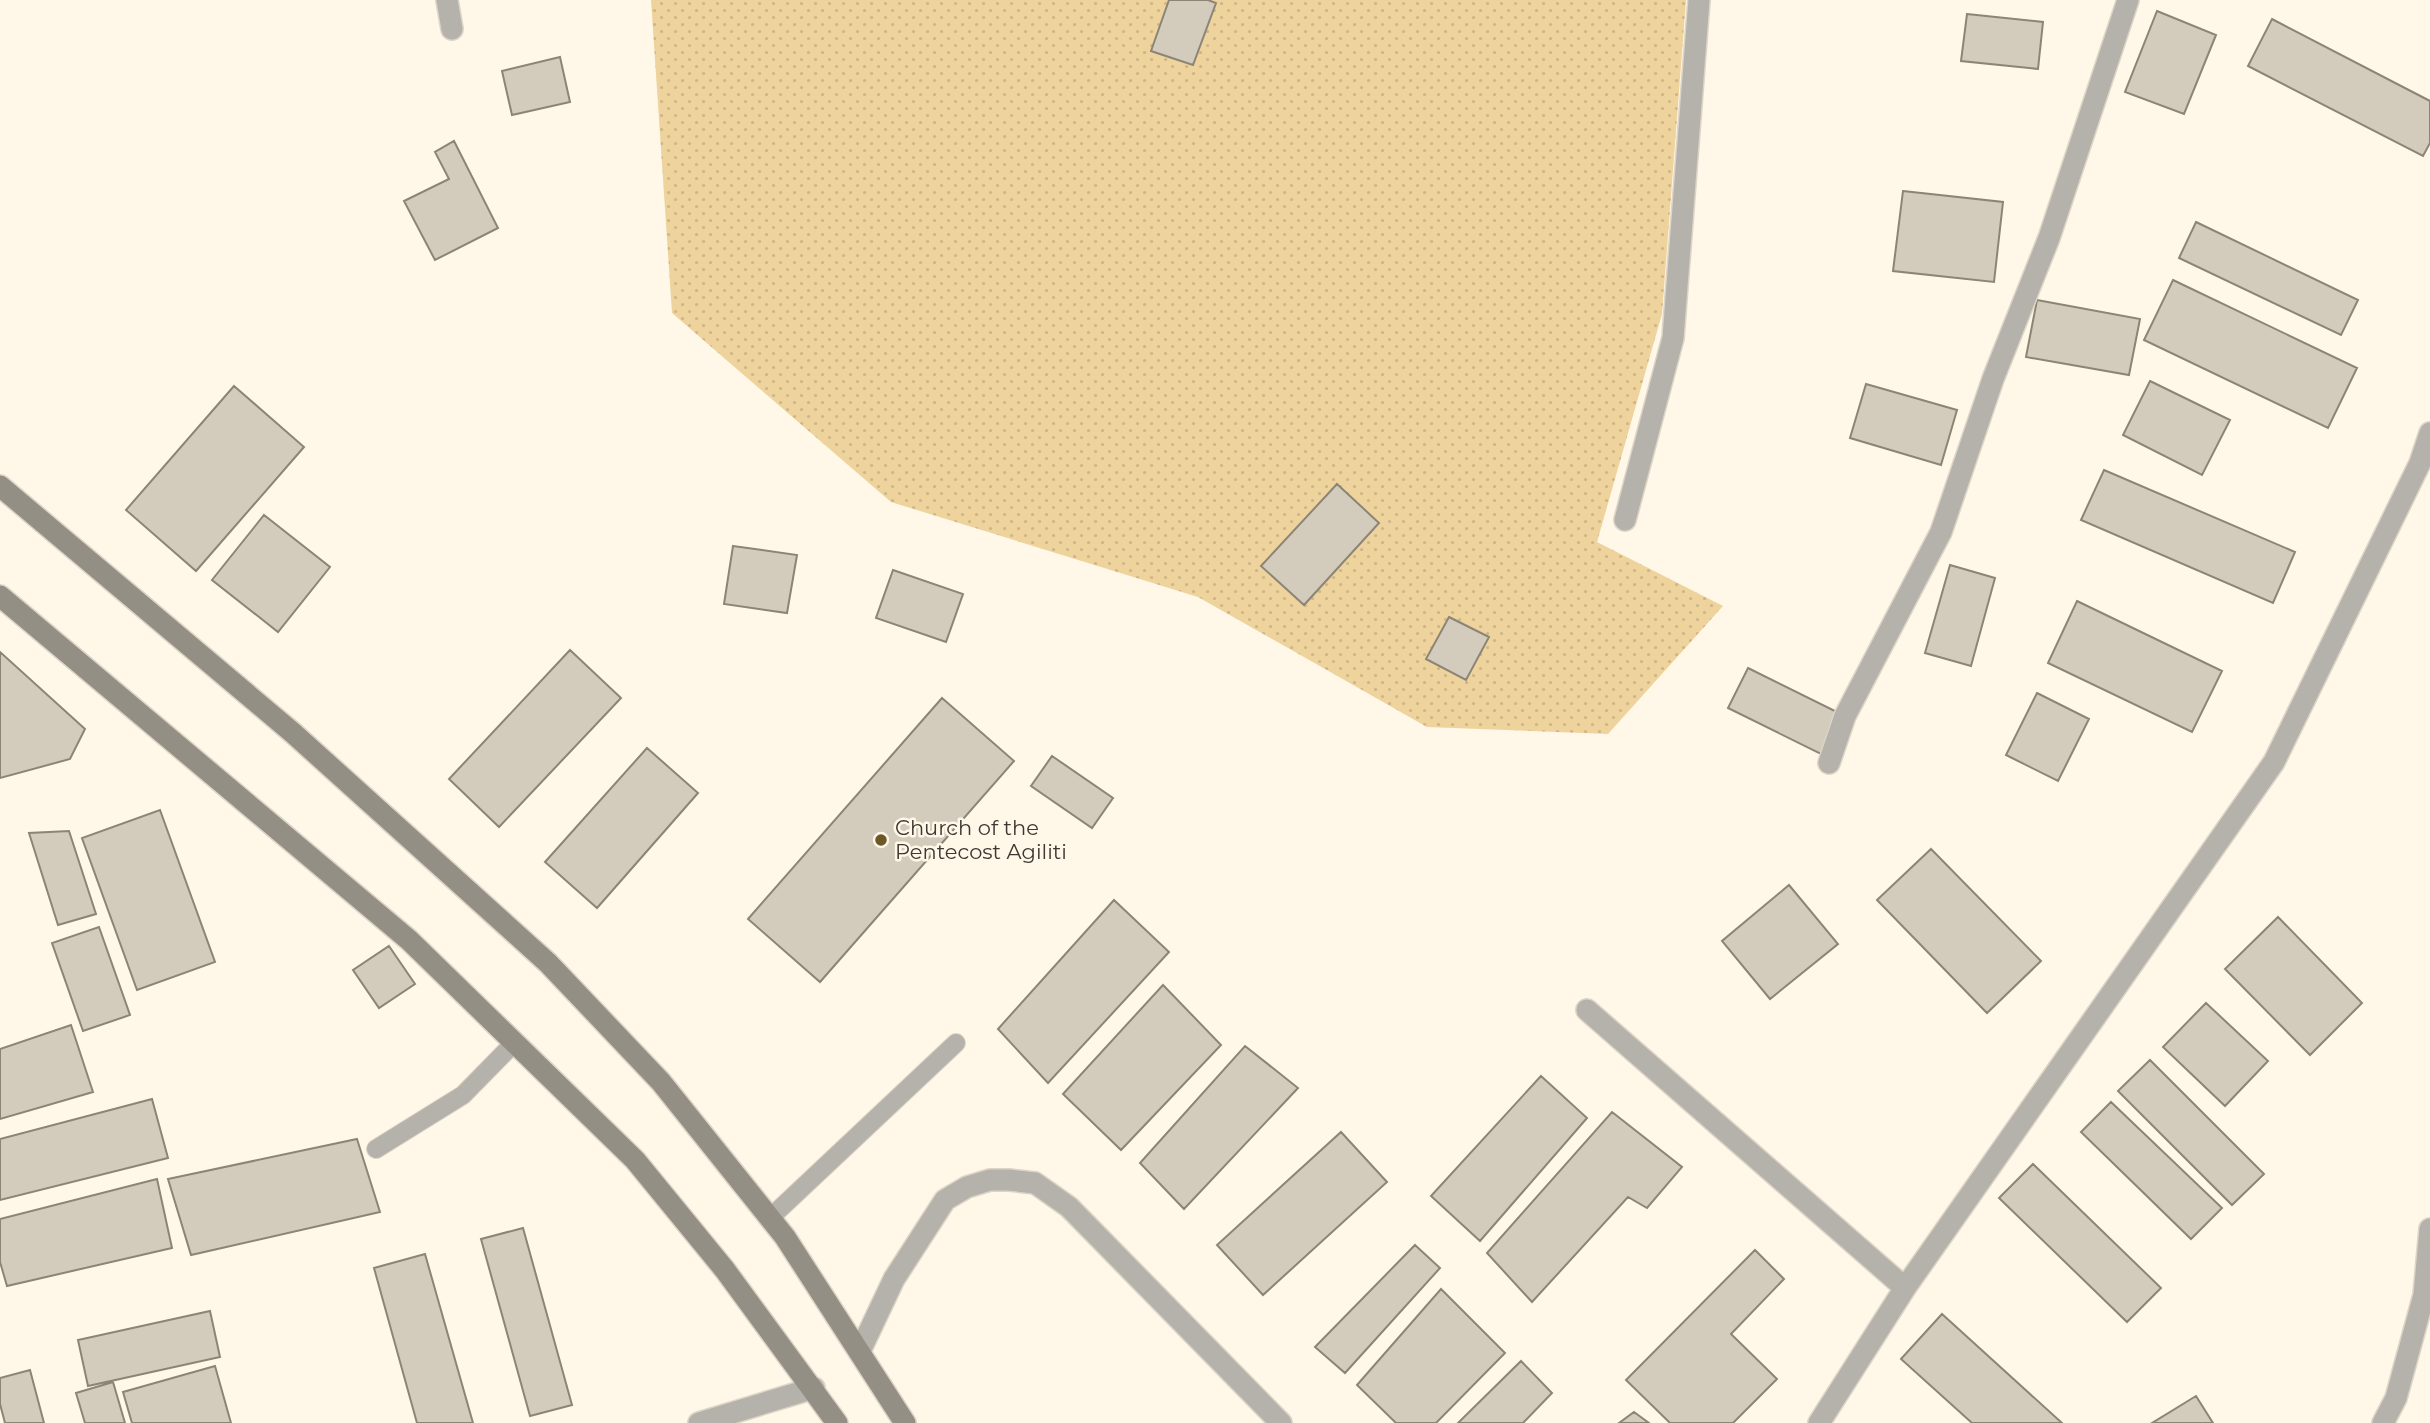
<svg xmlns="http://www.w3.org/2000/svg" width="2430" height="1423" viewBox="0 0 2430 1423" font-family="Montserrat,sans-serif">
  <defs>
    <pattern id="grass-dots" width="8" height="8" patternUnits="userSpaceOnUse" patternTransform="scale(1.75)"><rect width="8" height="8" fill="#eed39d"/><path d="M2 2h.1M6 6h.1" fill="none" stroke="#cdb688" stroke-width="1.8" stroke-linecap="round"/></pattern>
  </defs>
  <rect width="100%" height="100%" fill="#fff7e7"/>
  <!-- grass -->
  <path fill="url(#grass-dots)" d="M651,0H1686L1662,314L1597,542L1723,606L1608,734L1427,727L1198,597L891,502L672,313Z"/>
  <!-- building -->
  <path fill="#d3ccbc" stroke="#8c8576" stroke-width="2" d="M1169,0H1208L1216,3L1193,65L1151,51Z
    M2157,11L2216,35L2184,114L2125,92Z
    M1967,14L2043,22L2038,69L1961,61Z
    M2272,19L2430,101V143L2423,156L2248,66Z
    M560,57L570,102L512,115L502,71Z
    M454,141L498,228L435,260L404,201L449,179L435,152Z
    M1903,191L2003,202L1994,282L1893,271Z
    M2196,222L2358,300L2341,335L2179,258Z
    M2173,280L2357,368L2328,428L2144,340Z
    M2037,300L2140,319L2129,375L2026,357Z
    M2150,381L2230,420L2202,475L2123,435Z
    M1866,384L1957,410L1941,465L1850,438Z
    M234,386L304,447L196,571L126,510Z
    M2104,470L2295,552L2273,603L2081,520Z
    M1337,484L1379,523L1304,605L1261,566Z
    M264,515L330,567L278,632L212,580Z
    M733,546L797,555L787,613L724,604Z
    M1950,565L1995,578L1971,666L1925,653Z
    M893,570L963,594L946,642L876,618Z
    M2077,601L2222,671L2192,732L2048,663Z
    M1449,617L1489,637L1466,680L1426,659Z
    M570,650L621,698L499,827L449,779Z
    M0,652L85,729L70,759L0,778Z
    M1748,668L1845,716L1825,756L1728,708Z
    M2037,693L2089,719L2058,781L2006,755Z
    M942,698L1014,761L820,982L748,919Z
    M647,748L698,793L597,908L545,862Z
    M1052,756L1113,798L1092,828L1031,786Z
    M160,810L215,962L137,990L82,838Z
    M69,831L96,914L58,925L29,833Z
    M1931,849L2041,961L1987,1013L1877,900Z
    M1789,885L1838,944L1770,999L1722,941Z
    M1114,900L1169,952L1048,1083L998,1029Z
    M2278,917L2362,1003L2310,1055L2225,969Z
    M99,927L130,1015L83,1031L52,943Z
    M389,946L415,984L379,1008L353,970Z
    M1163,985L1221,1045L1121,1150L1063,1094Z
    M2206,1003L2268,1061L2225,1106L2163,1047Z
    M71,1025L93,1092L0,1119V1049Z
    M1245,1046L1298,1088L1184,1209L1140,1163Z
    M2150,1060L2264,1174L2232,1205L2118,1091Z
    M1541,1076L1587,1118L1480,1241L1431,1196Z
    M152,1099L168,1158L0,1200V1139Z
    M2111,1102L2222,1208L2191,1239L2081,1132Z
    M1612,1112L1682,1167L1647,1208L1628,1197L1532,1302L1487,1253Z
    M1341,1132L1387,1182L1263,1295L1217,1245Z
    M357,1139L380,1212L191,1255L168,1179Z
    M2033,1164L2161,1288L2127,1322L1999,1198Z
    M157,1179L172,1248L7,1286L0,1262V1219Z
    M523,1228L572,1405L530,1416L481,1239Z
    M1415,1245L1440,1268L1345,1373L1315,1347Z
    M1755,1250L1784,1279L1731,1334L1777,1379L1733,1423H1670L1626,1380Z
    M425,1254L473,1423H417L374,1268Z
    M1441,1289L1505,1353L1436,1423H1396L1357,1385Z
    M210,1311L220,1357L88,1386L78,1340Z
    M1942,1314L2062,1423H1972L1901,1359Z
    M1521,1361L1552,1393L1523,1423H1458Z
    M215,1366L231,1423H132L123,1392Z
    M30,1370L44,1423H5L0,1404V1378Z
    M113,1382L125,1423H85L76,1393Z
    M2196,1396L2213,1423H2152Z
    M1634,1412L1649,1423H1619Z"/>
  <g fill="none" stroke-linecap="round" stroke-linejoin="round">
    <!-- lane casing -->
    <g stroke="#dcd5c7" stroke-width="20">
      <path id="lane" d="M376,1149L463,1095L514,1043
        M770,1218L956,1043"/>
    </g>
    <!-- street casing -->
    <g stroke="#dcd5c7" stroke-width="24">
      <path id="street" d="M447,0L452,29
        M1625,520L1673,338L1699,0
        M1829,763L1845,716L1941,532L1993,379L2049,238L2128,0
        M1587,1010L1905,1288
        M860,1351L894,1279L945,1200L967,1187L990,1180H1009L1035,1183L1069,1207L1281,1423
        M699,1423L814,1388
        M1819,1423L1905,1288L2274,762L2420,463L2430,433
        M2383,1423L2396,1398L2424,1295L2430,1229"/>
    </g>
    <!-- secondary casing -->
    <g stroke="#dcd5c7" stroke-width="24">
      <path id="secondary" d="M0,486L293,733L548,963L661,1082L785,1237L905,1423
        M0,596L409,940L635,1160L725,1270L837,1423"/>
    </g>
    <!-- lane -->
    <use href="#lane" stroke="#b5b1ab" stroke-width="18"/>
    <!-- street -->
    <use href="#street" stroke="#b5b1ab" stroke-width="21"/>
    <!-- secondary -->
    <use href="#secondary" stroke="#948f85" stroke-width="21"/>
  </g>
  <!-- markers -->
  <circle fill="#6d5726" stroke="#fff7e7" stroke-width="2.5" cx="881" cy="840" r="7"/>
  <g text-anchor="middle" stroke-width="5" stroke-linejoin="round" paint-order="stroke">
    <!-- poi labels -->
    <g font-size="21" fill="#3c3933" stroke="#fff7e7" text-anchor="start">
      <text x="895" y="835">Church of the<tspan x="895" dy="24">Pentecost Agiliti</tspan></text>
    </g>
  </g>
</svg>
